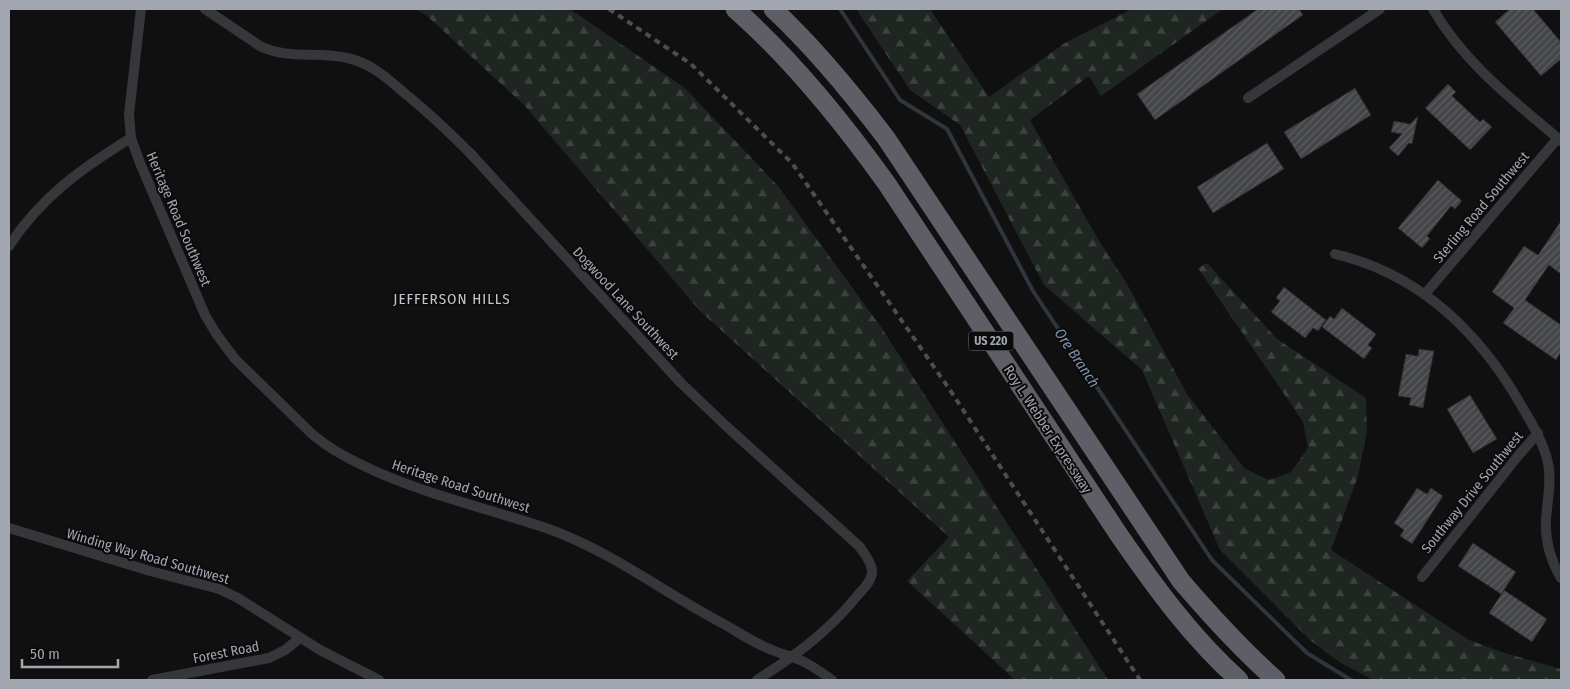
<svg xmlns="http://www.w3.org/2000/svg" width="1570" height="689" viewBox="0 0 1570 689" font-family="'Fira Sans Condensed',sans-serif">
  <defs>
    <pattern id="forest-firs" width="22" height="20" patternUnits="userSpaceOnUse" patternTransform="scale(1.25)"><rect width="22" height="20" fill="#1f2520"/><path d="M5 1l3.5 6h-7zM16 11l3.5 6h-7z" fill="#3c423e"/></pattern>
    <pattern id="building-hatch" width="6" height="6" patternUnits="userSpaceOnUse" patternTransform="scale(1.25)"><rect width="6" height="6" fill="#444549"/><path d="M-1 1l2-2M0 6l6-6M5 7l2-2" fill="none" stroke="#5c5d61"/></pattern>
  </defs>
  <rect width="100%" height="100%" fill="#101011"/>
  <!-- forest -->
  <path fill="url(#forest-firs)" d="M415,9H570L685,88L778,186L881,327L1108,680H1015L907,581L949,537L700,311L524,105L426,15Z
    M856,9H930L989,97L1065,43L1132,9H1223L1101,96L1089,76L1030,120L1099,241L1127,284L1187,394L1244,468L1269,480L1291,472L1308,448L1303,422L1198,268L1207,263L1277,339L1366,398L1367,431L1358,476L1331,550L1469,640L1505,653L1561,669V680H1373L1341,663L1311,641L1220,550L1142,370L1044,285L960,125L910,90Z"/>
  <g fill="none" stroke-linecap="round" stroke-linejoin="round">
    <!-- stream -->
    <path stroke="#2f353c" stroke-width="4" d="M840,9L900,100L947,129L1033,291L1212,560L1307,653L1351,680"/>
  </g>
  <!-- building -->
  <path fill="url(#building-hatch)" stroke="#2a2a2d" d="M1258,9H1299L1303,15L1155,120L1137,94Z
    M1510,9H1533L1561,42V59L1541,76L1495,22Z
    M1448,84L1456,92L1452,96L1480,122L1483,119L1492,127L1470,150L1425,108Z
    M1355,88L1371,115L1301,159L1284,132Z
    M1418,116L1412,144L1409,143L1398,156L1389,148L1402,134L1391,132L1394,121L1410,124Z
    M1267,143L1284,169L1213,213L1197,187Z
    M1438,180L1462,201L1455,209L1451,206L1427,236L1430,239L1422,248L1398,228Z
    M1561,221V274L1549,265L1525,300L1561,325V352L1556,360L1503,323L1514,308L1492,292L1524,246L1538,255Z
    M1284,287L1326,320L1318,331L1313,328L1305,338L1271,312L1280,301L1276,298Z
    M1342,308L1376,334L1368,345L1372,348L1364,359L1322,327L1330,316L1334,319Z
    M1419,349L1434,351L1423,408L1409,405L1411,398L1398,396L1406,354L1418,356Z
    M1470,395L1497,439L1473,453L1447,409Z
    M1417,488L1427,494L1431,488L1443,496L1412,544L1400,536L1404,530L1394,523Z
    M1473,543L1516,572L1501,594L1458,566Z
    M1504,590L1547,619L1532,642L1489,613Z"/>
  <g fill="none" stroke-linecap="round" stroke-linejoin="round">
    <!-- minor -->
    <path stroke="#36373a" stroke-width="10" d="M141,9L129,114L131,138L140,163L205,315L217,335L235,359L312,434C332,451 353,461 377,472C432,496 489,509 546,528C609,550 663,592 722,623C738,632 754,643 772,650C781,654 791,656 800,660C812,665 822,673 832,680
      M205,9L260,46C288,60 318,51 347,58C372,63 389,80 408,96C430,114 450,133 470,153L681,383L725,425L859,546C864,553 871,561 872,570C873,580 863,589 857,596C829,631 795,656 757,680
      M1433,9C1464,63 1514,101 1561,141
      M1248,98L1380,9
      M9,246C41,197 82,168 131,138
      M1335,254C1419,274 1479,332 1521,405C1532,424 1543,441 1548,463C1552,482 1547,501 1546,520C1545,540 1551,561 1561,578
      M1425,294L1558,138
      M9,528L150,571L219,589L238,598L320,650L379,680
      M1422,577L1518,456L1538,433
      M152,680L269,658L285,650L300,638"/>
    <!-- motorway -->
    <path stroke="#5e5f66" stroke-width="19" d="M735,9C793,60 842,121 887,184L1119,535C1155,587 1192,638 1239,680
      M773,9C815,48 851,92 886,138L1181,581C1211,616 1242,650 1276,680"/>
    <!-- rail -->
    <path stroke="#4c4d52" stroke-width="4" stroke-dasharray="6 5" stroke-linecap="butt" d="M609,9L691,64L792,163L950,390L1140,680"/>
  </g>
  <g text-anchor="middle" stroke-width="4" stroke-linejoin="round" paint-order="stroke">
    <!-- shield labels -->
    <rect fill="#0b0b0c" stroke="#75787f" stroke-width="1" x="968.5" y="331.5" width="45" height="19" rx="4"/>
    <g font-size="12" font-weight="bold" fill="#a2a6b0">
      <text x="991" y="345">US 220</text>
    </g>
    <!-- street labels -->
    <g font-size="14" fill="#a2a6b0" stroke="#0b0b0c">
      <text transform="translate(1481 207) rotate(-50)" y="5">Sterling Road Southwest</text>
      <text transform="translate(179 219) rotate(67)" y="5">Heritage Road Southwest</text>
      <text transform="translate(626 303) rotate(47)" y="5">Dogwood Lane Southwest</text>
      <text transform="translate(1048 429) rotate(57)" y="5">Roy L. Webber Expressway</text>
      <text transform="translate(461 486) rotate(18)" y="5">Heritage Road Southwest</text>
      <text transform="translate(1472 492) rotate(-51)" y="5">Southway Drive Southwest</text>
      <text transform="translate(148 556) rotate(16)" y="5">Winding Way Road Southwest</text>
      <text transform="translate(226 652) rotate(-11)" y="5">Forest Road</text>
    </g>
    <!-- neighbourhood labels -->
    <g font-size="15" letter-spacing="1" fill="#c3c5cd" stroke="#0b0b0c">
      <text x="452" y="304">JEFFERSON HILLS</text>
    </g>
    <!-- water labels -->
    <g font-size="15" font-style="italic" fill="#7c91a8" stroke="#0b0b0c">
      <text transform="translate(1077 358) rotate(56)" y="5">Ore Branch</text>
    </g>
  </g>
  <!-- border -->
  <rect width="1570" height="689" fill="none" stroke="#a2a6b0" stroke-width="20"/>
  <!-- scale -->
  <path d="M22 659v8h96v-8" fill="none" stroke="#a2a6b0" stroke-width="2.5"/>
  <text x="30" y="659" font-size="15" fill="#a2a6b0" stroke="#0b0b0c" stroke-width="4" paint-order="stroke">50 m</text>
</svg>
